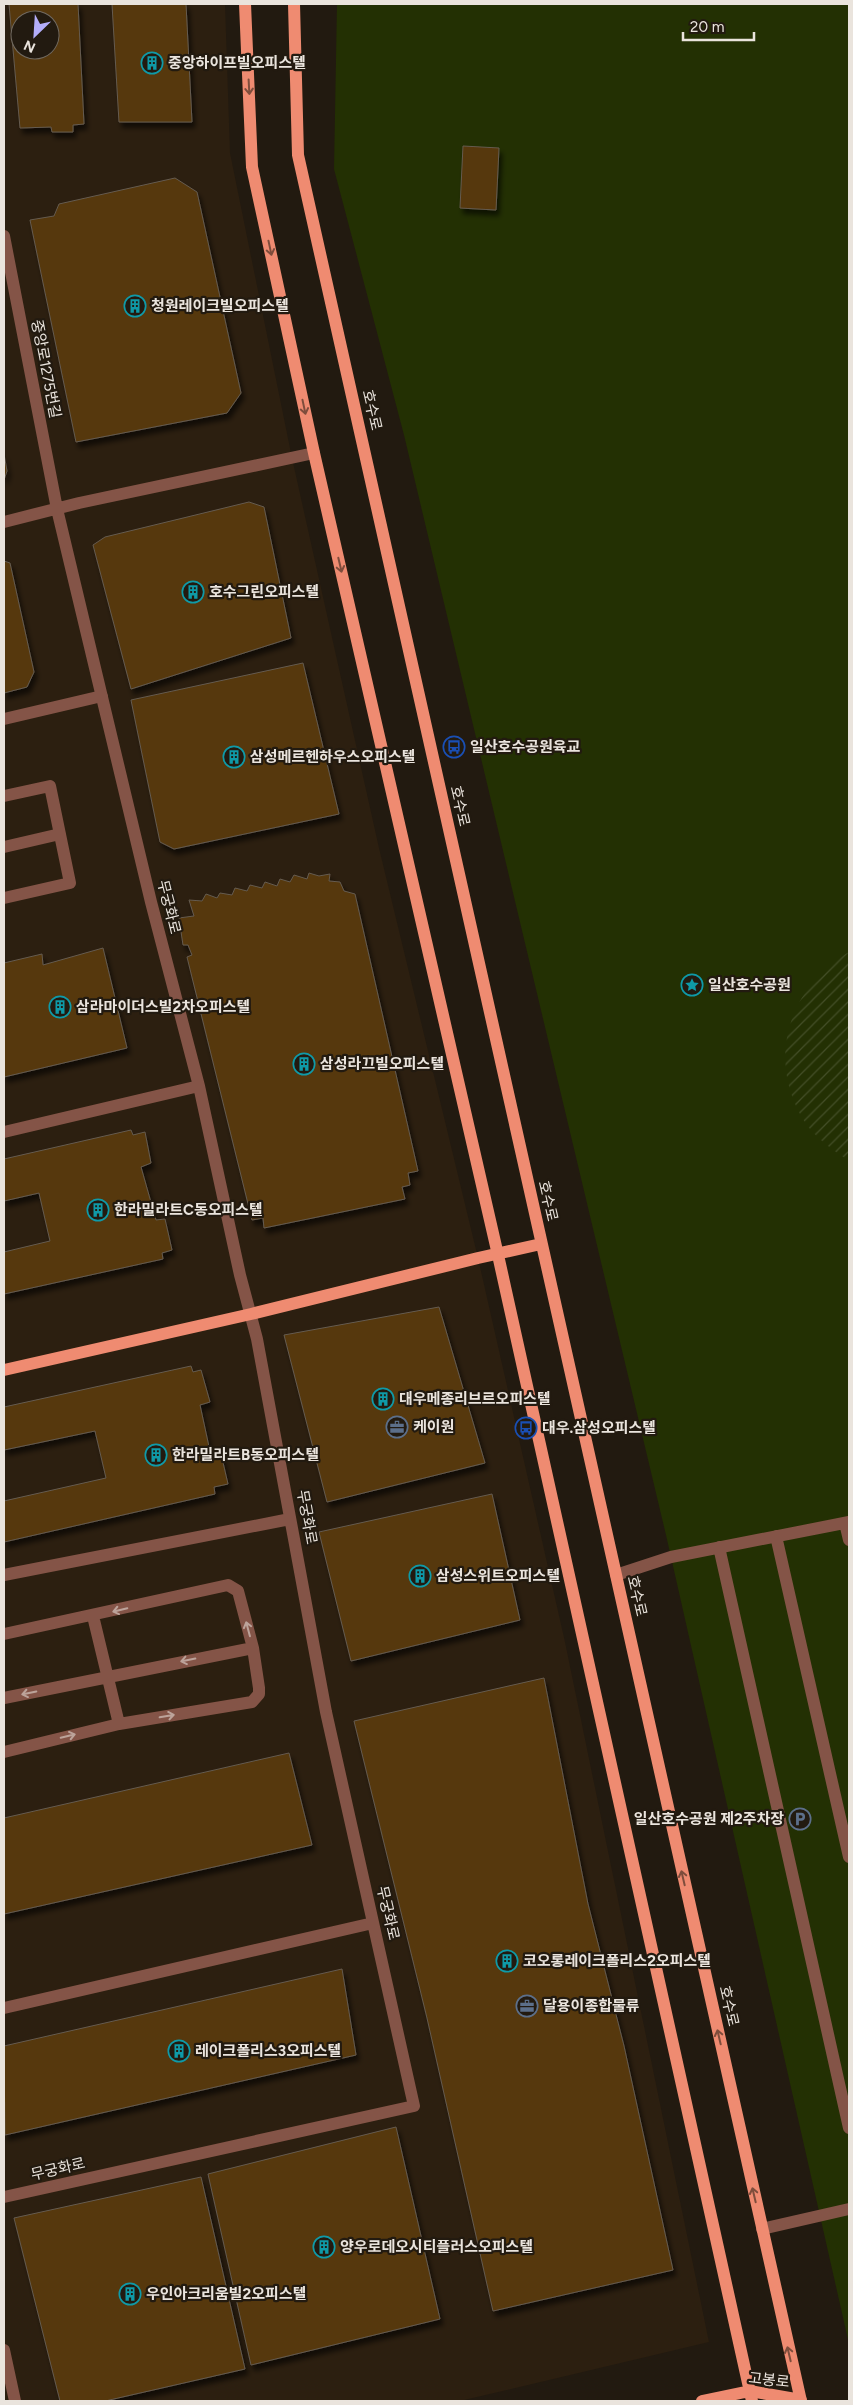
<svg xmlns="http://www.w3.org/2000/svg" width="853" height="2405" viewBox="0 0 853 2405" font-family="Figtree,'Noto Sans KR',sans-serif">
  <defs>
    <pattern id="garden-furrows" width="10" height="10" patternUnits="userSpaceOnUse" patternTransform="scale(1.25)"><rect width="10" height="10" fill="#233003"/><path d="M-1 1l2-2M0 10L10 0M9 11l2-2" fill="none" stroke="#434e27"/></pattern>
    <filter id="shadow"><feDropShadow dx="3" dy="5.5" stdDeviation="2.5" flood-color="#0009"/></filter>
  </defs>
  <rect width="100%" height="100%" fill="#221a10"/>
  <!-- built -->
  <path fill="#2c1f10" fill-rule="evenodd" d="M4,4H225L230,153L292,458L379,848L478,1258L565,1642L709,2342L460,2401H4ZM20,20H50V50H20Z"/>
  <!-- park -->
  <path fill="#233003" d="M337,4H849V2344L666,1535L404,435L334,169Z"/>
  <!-- garden -->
  <path fill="url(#garden-furrows)" d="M849,952V1161C830,1148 811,1135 800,1114C767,1053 792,985 849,952Z"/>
  <!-- building -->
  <path fill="#563709" stroke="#655b50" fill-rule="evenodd" filter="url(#shadow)" d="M9,4H78L84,124L73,125V132H52L51,127L20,128ZM20,20H50V50H20Z
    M112,4H186L192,122H119Z
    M463,146L499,148L496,210L460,208Z
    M175,178L197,192L241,393L227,413L76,442L30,220L54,216L59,204Z
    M4,454L7,471L4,480Z
    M249,502L264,507L291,638L131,689L93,545L105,537Z
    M4,561L10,563L34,672L27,687L4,693Z
    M303,663L339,814L174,849L160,842L131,700Z
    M309,873L319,876L330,874L329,881L340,882L344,891L355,894L418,1171L408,1173L410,1185L402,1187L405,1199L264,1228L263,1218L252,1220L187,957L192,955L188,945H183L179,918L194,916L189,900L202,901L206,894L217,898L220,893L232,895L235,888L247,891L250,885L262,888L265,882L277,886L280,879L290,882L294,875L307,879Z
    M103,948L127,1048L4,1077V963L42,954L43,965Z
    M131,1130L133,1135L145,1132L151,1163L141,1167L156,1220L165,1219L172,1250L162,1253L163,1259L4,1294V1252L50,1241L39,1193L4,1201V1159Z
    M439,1307L485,1463L327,1502L284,1335Z
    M191,1366L193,1372L201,1370L210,1402L200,1405L211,1456L221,1454L228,1484L214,1487L215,1494L4,1542V1501L106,1478L95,1431L4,1450V1407Z
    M492,1494L520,1620L351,1661L319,1532Z
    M544,1678L588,1904L624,2046L673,2270L493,2311L427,2018L354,1721Z
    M289,1753L312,1845L4,1914V1818Z
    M342,1969L356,2055L5,2135L4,2046Z
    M396,2127L440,2319L251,2365L208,2174Z
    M201,2177L245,2369L105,2401H60L14,2218Z"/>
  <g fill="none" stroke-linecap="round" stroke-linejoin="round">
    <!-- minor -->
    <path stroke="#845447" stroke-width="12" d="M4,236L57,509L151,902L199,1086L240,1275L257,1339L326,1712L414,2106L4,2197
      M4,522L79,503L314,453
      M4,719L102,696
      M4,796L50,786L70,883L4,898
      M4,847L60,834
      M4,1132L199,1086
      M845,1523L849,1540
      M776,1536L849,1857
      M719,1547L849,2128
      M4,1575L290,1519
      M616,1575L671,1557L849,1522
      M93,1616L119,1724
      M4,1634L228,1585L238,1591L253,1648L259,1688V1694L252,1702L119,1724L4,1752
      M4,1698L253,1648
      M4,2008L373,1923
      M762,2229L849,2209
      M4,2350L15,2401"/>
    <!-- major -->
    <path stroke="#ef8b71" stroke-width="12" d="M245,4L252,167L314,453L498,1255L752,2401
      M294,4L298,155L801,2401
      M4,1370L251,1314L478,1258L541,1244
      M702,2401L750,2391L801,2400"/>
  </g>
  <!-- one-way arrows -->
  <defs><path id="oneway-shaft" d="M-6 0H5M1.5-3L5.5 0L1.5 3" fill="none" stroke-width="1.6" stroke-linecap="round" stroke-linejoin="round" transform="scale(1.25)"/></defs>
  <g stroke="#7e4d3c">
    <use href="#oneway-shaft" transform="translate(249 87) rotate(87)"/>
    <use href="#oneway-shaft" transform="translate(270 248) rotate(78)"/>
    <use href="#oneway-shaft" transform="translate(304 407) rotate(78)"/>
    <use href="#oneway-shaft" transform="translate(340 565) rotate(77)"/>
    <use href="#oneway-shaft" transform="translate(683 1878) rotate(-103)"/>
    <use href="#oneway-shaft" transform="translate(719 2037) rotate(-103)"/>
    <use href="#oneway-shaft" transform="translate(754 2195) rotate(-103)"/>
    <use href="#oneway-shaft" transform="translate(789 2354) rotate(-103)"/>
  </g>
  <g stroke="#bca39a">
    <use href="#oneway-shaft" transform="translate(120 1610) rotate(167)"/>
    <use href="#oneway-shaft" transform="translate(248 1629) rotate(-105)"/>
    <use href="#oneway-shaft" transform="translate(188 1660) rotate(169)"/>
    <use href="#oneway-shaft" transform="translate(29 1693) rotate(168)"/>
    <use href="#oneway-shaft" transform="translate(167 1716) rotate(-10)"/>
    <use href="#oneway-shaft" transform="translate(68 1736) rotate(-13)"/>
  </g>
  <!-- icons -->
  <defs>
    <g id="building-ring" transform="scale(1.125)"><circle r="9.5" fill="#221a10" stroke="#0f9aa8" stroke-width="1.5"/><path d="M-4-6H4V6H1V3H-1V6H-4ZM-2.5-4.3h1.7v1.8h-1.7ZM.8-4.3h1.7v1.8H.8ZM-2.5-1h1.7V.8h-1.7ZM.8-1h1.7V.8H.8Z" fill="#0f9aa8"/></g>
    <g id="bus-ring" transform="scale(1.125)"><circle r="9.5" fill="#221a10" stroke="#1a4fb4" stroke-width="1.5"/><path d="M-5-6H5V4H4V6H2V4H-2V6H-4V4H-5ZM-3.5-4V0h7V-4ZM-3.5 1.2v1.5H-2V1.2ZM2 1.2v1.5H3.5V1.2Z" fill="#1a4fb4"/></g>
    <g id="sight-ring" transform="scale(1.125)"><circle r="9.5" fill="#221a10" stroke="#0f9aa8" stroke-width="1.5"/><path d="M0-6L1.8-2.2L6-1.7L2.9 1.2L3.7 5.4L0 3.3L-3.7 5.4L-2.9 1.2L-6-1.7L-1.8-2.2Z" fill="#0f9aa8"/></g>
    <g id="office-ring" transform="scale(1.125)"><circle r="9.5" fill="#221a10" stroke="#5c6f8a" stroke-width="1.5"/><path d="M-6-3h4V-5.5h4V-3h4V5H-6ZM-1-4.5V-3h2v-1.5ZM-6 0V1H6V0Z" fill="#5c6f8a"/></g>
    <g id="parking-ring" transform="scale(1.125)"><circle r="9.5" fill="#221a10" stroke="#5c6f8a" stroke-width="1.5"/><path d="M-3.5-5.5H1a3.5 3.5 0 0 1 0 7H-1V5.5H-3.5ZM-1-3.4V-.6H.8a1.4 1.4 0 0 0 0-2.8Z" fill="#5c6f8a"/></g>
  </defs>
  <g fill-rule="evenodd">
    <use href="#building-ring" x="152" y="63"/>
    <use href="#building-ring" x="135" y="306"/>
    <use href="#building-ring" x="193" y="592"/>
    <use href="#bus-ring" x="454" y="747"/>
    <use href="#building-ring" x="234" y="757"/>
    <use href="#sight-ring" x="692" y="985"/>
    <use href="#building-ring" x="60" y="1007"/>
    <use href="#building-ring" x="304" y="1064"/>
    <use href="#building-ring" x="98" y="1210"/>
    <use href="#building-ring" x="383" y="1399"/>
    <use href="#office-ring" x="397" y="1427"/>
    <use href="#bus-ring" x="526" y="1428"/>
    <use href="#building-ring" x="156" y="1455"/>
    <use href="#building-ring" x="420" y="1576"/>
    <use href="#parking-ring" x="800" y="1819"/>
    <use href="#building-ring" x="507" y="1961"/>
    <use href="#office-ring" x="527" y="2006"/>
    <use href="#building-ring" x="179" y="2051"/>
    <use href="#building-ring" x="324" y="2247"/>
    <use href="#building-ring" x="130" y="2294"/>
  </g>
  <g text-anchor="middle" stroke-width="4.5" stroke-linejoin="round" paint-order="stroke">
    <!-- poi labels -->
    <g font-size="15" font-weight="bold" fill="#eae4dd" stroke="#221a10" text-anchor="start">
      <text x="168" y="68">중앙하이프빌오피스텔</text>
      <text x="151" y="311">청원레이크빌오피스텔</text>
      <text x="209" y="597">호수그린오피스텔</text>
      <text x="470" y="752">일산호수공원육교</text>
      <text x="250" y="762">삼성메르헨하우스오피스텔</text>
      <text x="708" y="990">일산호수공원</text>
      <text x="76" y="1012">삼라마이더스빌2차오피스텔</text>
      <text x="320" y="1069">삼성라끄빌오피스텔</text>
      <text x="114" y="1215">한라밀라트C동오피스텔</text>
      <text x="399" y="1404">대우메종리브르오피스텔</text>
      <text x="413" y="1432">케이원</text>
      <text x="542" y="1433">대우.삼성오피스텔</text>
      <text x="172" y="1460">한라밀라트B동오피스텔</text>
      <text x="436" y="1581">삼성스위트오피스텔</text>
      <text x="784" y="1824" text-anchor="end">일산호수공원 제2주차장</text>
      <text x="523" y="1966">코오롱레이크폴리스2오피스텔</text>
      <text x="543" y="2011">달용이종합물류</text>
      <text x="195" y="2056">레이크폴리스3오피스텔</text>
      <text x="340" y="2252">양우로데오시티플러스오피스텔</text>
      <text x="146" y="2299">우인아크리움빌2오피스텔</text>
    </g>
    <!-- street labels -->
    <g font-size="15" fill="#eae4dd" stroke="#221a10">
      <text transform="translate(46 369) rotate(79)" y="5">중앙로1275번길</text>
      <text transform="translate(372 410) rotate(77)" y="5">호수로</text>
      <text transform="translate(460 806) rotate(77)" y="5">호수로</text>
      <text transform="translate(169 907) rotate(76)" y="5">무궁화로</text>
      <text transform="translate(548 1201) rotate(77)" y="5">호수로</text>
      <text transform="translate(307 1517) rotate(80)" y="5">무궁화로</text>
      <text transform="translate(637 1596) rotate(77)" y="5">호수로</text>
      <text transform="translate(388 1913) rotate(77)" y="5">무궁화로</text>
      <text transform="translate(729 2006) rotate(77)" y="5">호수로</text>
      <text transform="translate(58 2169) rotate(-13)" y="5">무궁화로</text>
      <text transform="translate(769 2380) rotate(6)" y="5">고봉로</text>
    </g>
  </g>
  <!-- border -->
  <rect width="853" height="2405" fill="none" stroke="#eae4dd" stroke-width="10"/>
  <!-- north arrow -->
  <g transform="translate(35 35) rotate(205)"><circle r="24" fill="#221a10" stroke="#726b62"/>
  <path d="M0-4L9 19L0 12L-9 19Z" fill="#b3adf9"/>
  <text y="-8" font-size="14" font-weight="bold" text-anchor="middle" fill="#eae4dd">N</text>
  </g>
  <!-- scale -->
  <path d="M683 32v8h71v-8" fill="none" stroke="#eae4dd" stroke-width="2.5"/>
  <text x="690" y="32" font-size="15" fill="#eae4dd" stroke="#221a10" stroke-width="4" paint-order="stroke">20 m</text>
</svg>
